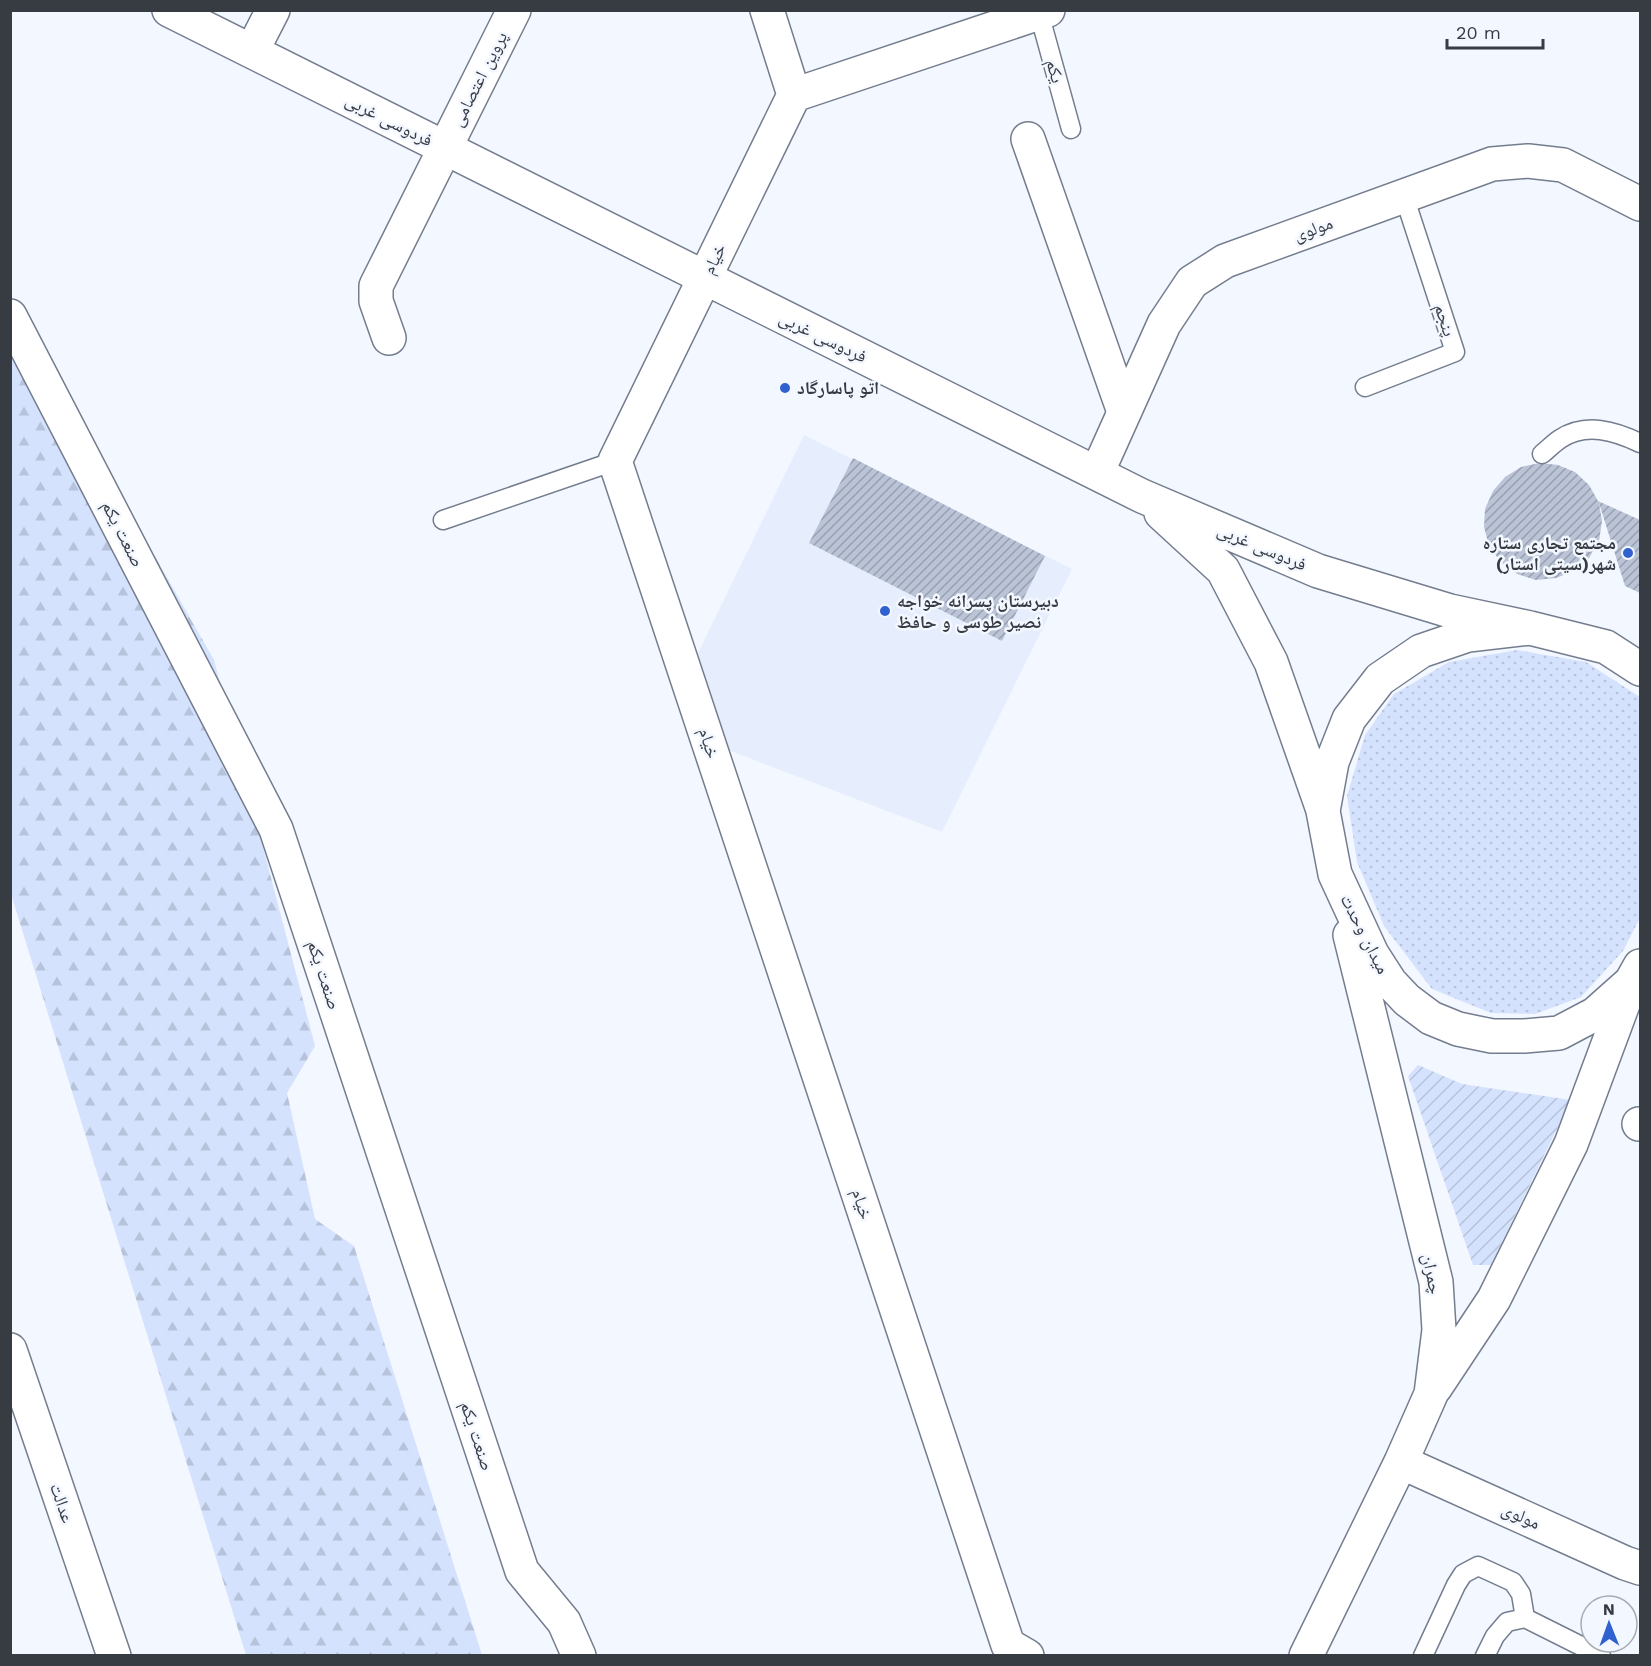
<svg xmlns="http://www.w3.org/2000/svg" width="1651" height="1666" viewBox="0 0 1651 1666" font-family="'Work Sans','Noto Naskh Arabic',sans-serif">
  <defs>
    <pattern id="grass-dots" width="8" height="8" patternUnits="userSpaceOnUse" patternTransform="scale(1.5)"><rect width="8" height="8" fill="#d4e2fe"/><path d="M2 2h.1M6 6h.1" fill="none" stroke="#b7c3db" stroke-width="1.8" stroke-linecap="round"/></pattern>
    <pattern id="forest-firs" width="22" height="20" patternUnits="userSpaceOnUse" patternTransform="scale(1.5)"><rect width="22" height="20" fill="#d4e2fe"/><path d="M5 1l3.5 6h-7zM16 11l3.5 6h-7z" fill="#b7c3db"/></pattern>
    <pattern id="garden-furrows" width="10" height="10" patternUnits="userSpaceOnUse" patternTransform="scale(1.5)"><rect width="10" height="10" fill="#d4e2fe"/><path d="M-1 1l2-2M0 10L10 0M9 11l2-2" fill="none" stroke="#b7c3db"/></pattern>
    <pattern id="building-hatch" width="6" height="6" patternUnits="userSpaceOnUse" patternTransform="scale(1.5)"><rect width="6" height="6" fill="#bac4d6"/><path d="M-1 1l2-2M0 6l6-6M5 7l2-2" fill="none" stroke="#98a0af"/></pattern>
  </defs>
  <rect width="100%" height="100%" fill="#f3f7ff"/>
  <!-- built -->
  <path fill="#e6eefe" d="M804,435L1072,569L942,832L723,748L698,653Z"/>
  <!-- grass -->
  <path fill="url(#grass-dots)" d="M1517,650L1586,662L1640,697V918L1623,951L1581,997L1535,1014L1491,1013L1432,989L1384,926L1357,862L1347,796L1365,735L1394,694L1449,662Z"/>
  <!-- forest -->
  <path fill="url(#forest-firs)" d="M10,302L214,660L315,1046L287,1093L315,1219L354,1246L482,1655H246L11,894Z"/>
  <!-- garden -->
  <path fill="url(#garden-furrows)" d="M1418,1065L1462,1084L1571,1100L1491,1265H1473L1408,1076Z"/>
  <!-- building -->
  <path fill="url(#building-hatch)" d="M853,458L1045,556L1002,641L809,543Z
    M1540,463L1558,465L1575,472L1589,485L1598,501L1640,520V593L1625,586L1599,503L1602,521L1599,541L1589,558L1574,571L1556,578L1536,580L1517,574L1501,562L1489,546L1484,527L1485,509L1493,491L1505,477L1521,467Z"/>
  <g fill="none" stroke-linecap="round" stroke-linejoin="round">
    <!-- lane casing -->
    <g stroke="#747d8e" stroke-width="21">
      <path id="lane" d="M1039,13L1071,129
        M1365,387L1455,352L1404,196
        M1542,454C1548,449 1554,443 1560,439C1586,422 1615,431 1640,443
        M443,520L615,461
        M1423,1656L1456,1585L1463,1574L1478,1566L1513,1582L1521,1594L1525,1618
        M1485,1656L1495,1636L1507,1622L1525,1618L1601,1656"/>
    </g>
    <!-- street casing -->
    <g stroke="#747d8e" stroke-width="36">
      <path id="street" d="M767,10L794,95
        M1028,139L1124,412
        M10,316L276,829L522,1571L564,1622L579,1656
        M389,338L376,301V286L514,10
        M1639,1124H1640
        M10,1350L114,1656
        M1027,1656L1008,1645L615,461L794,95L1048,10"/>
    </g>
    <!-- secondary casing -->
    <g stroke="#747d8e" stroke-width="36">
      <path id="secondary" d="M169,10L1142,496L1318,571L1450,611L1530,628
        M252,51L273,10
        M1097,473L1164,324L1192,282L1225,261L1492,164L1528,161L1563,165L1640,204
        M1161,513L1223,570L1271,662L1323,810
        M1640,669L1606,647L1530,628L1468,635L1421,651L1380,679L1349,719L1332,762L1323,811L1335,874L1372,954L1390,982L1407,1000L1431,1018L1458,1029L1492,1036H1524L1559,1033L1595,1014L1631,982L1640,966
        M1435,1388L1494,1299L1571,1144L1629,988
        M1401,1462L1625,1563L1640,1568
        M1306,1656L1401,1462L1431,1394L1439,1330L1436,1282L1350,935"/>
    </g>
    <!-- lane -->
    <use href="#lane" stroke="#fff" stroke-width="18"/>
    <!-- street -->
    <use href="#street" stroke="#fff" stroke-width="33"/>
    <!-- secondary -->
    <use href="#secondary" stroke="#fff" stroke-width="33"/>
  </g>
  <!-- markers -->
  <g fill="#3061d0" stroke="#f3f7ff" stroke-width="2">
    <circle cx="785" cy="388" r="6"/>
    <circle cx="1628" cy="553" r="6"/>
    <circle cx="885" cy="611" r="6"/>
  </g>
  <g text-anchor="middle" stroke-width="5" stroke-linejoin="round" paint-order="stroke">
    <!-- street labels -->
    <g font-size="18" fill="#373b42" stroke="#f3f7ff">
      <text transform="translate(1055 71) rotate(74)" y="6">یکم</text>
      <text transform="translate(479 79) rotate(-63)" y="6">پروین اعتصامی</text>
      <text transform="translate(389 120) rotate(27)" y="6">فردوسی غربی</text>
      <text transform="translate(1313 229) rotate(-20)" y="6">مولوی</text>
      <text transform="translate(714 259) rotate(-64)" y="6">خیام</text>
      <text transform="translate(1445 320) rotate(72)" y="6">پنجم</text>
      <text transform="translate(823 337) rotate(26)" y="6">فردوسی غربی</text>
      <text transform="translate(123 534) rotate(63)" y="6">صنعت یکم</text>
      <text transform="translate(1262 547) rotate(23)" y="6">فردوسی غربی</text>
      <text transform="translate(709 743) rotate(72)" y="6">خیام</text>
      <text transform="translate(1365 934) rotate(63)" y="6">میدان وحدت</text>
      <text transform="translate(324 975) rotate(72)" y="6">صنعت یکم</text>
      <text transform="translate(862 1204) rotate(72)" y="6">خیام</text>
      <text transform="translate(1432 1274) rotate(79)" y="6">چمران</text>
      <text transform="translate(477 1436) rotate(72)" y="6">صنعت یکم</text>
      <text transform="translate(62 1503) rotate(71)" y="6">عدالت</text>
      <text transform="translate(1521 1516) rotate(24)" y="6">مولوی</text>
    </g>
    <!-- poi labels -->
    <g font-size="18" font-weight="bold" fill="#373b42" stroke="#f3f7ff" text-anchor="start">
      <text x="797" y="394">اتو پاسارگاد</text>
      <text x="1616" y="549" text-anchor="end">مجتمع تجاری ستاره<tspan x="1616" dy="21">شهر(سیتی استار)</tspan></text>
      <text x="897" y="607">دبیرستان پسرانه خواجه<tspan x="897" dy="21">نصیر طوسی و حافظ</tspan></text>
    </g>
  </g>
  <!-- border -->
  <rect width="1651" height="1666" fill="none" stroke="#373b42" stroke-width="24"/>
  <!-- north arrow -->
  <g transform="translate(1609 1624) rotate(359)"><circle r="28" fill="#f3f7ff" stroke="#a8acb3" stroke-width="1.5"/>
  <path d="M0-4.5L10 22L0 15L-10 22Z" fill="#3061d0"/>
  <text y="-9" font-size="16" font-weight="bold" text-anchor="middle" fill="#373b42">N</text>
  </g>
  <!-- scale -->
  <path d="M1447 39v9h96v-9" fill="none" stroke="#373b42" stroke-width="3"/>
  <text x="1456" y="39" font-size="18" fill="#373b42" stroke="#f3f7ff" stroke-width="4.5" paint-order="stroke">20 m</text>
</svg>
